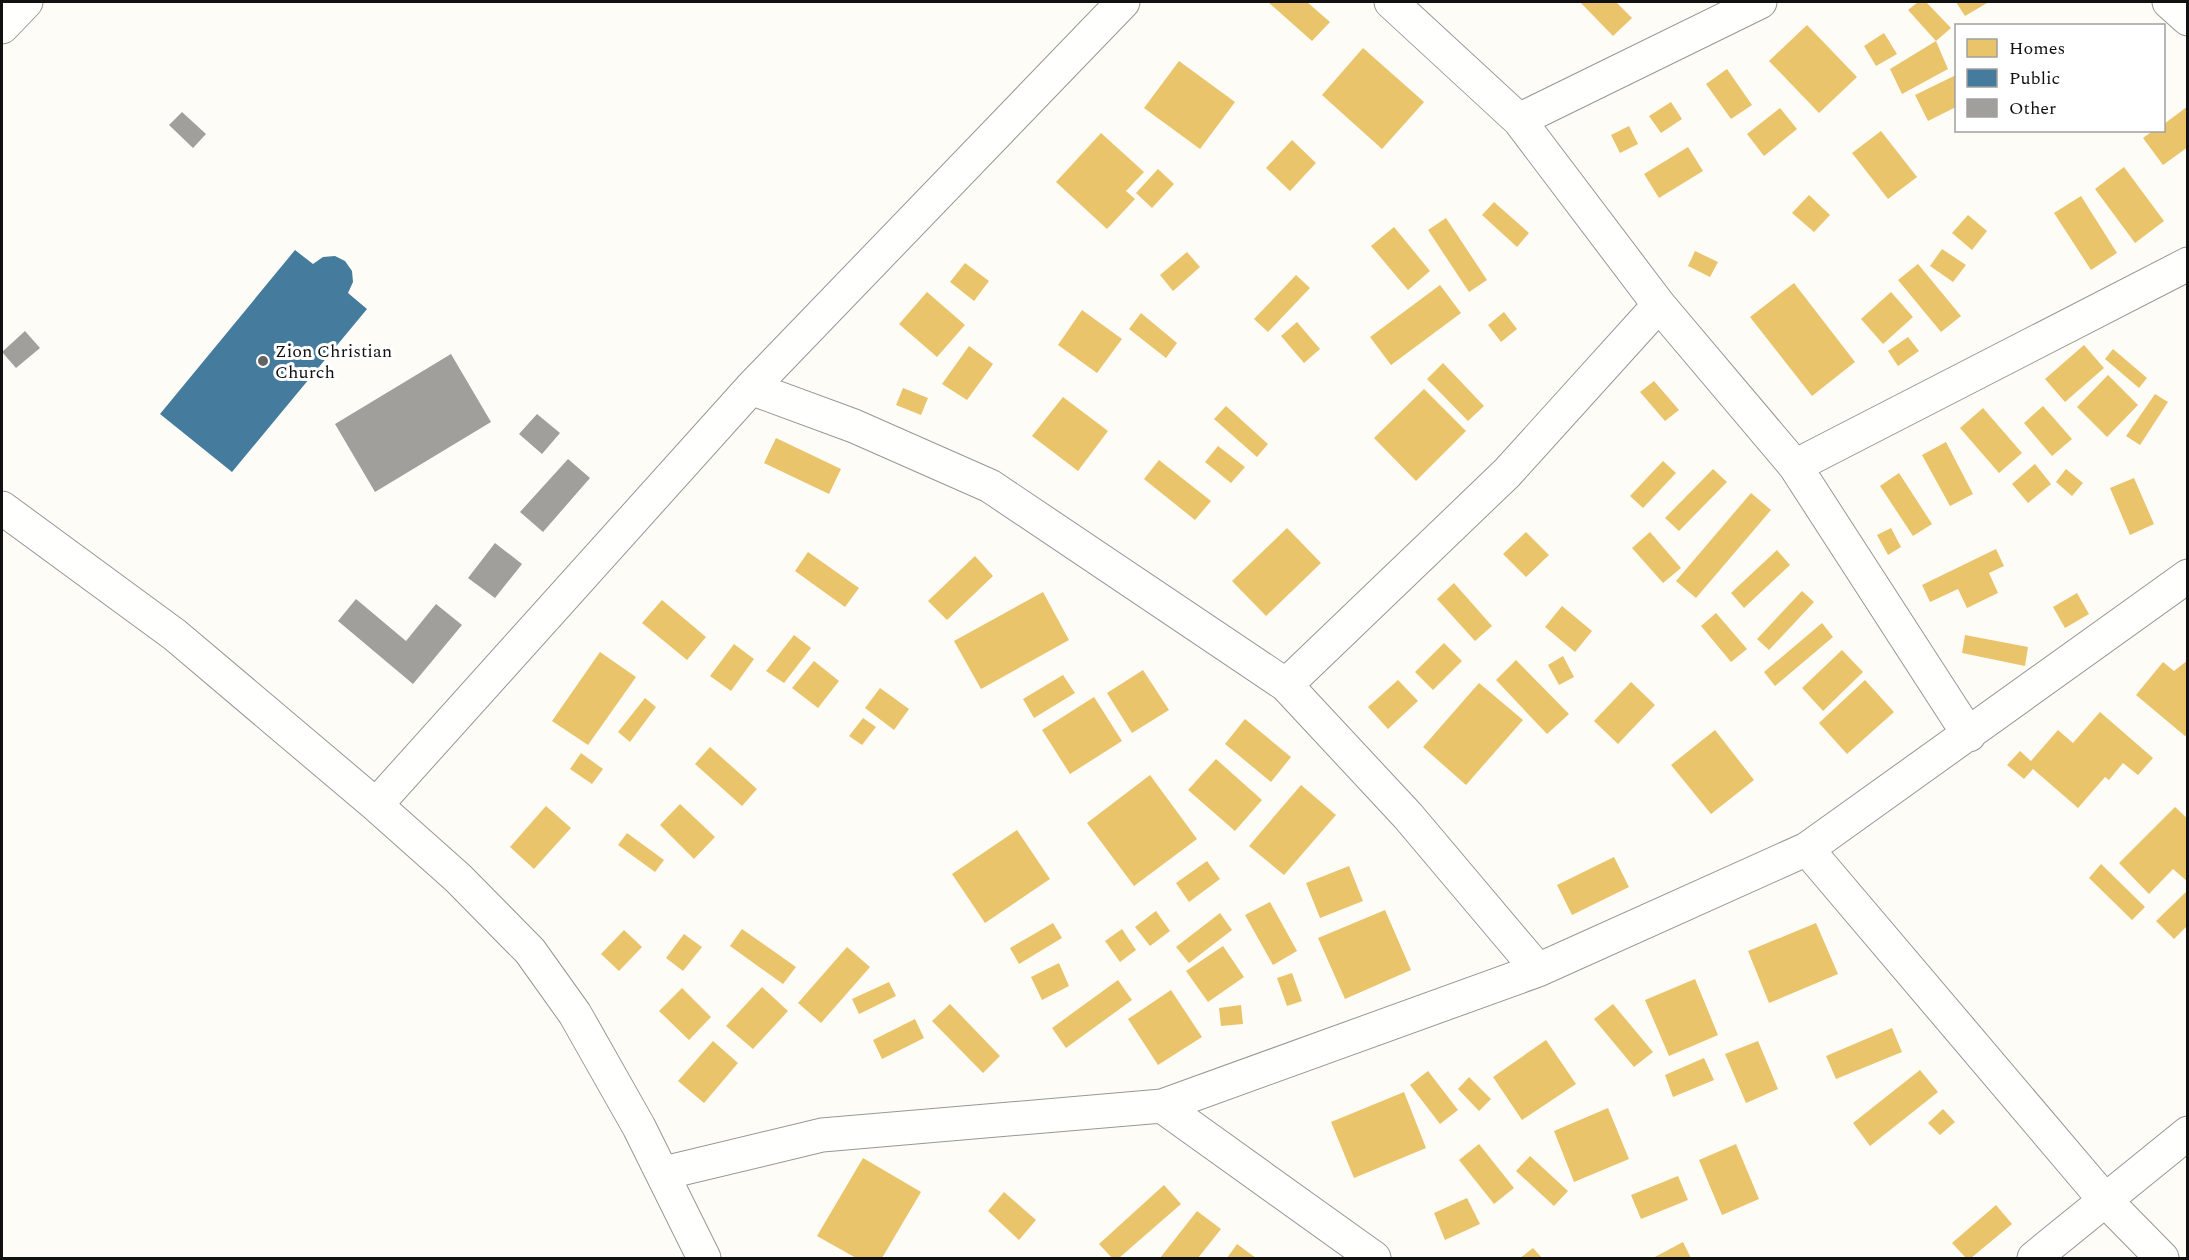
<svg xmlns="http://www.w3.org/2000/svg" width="2189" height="1260" viewBox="0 0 2189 1260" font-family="Spectral,serif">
  <rect width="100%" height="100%" fill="#fdfcf7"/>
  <!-- homes -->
  <path fill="#e9c46a" d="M1268,2H1307L1330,22L1312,41Z
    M1580,2H1616L1632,18L1613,36Z
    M1918,2H1926L1951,28L1936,41L1908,10Z
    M1956,2H1986L1987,3L1965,16Z
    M1807,25L1857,77L1819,113L1769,61Z
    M1884,33L1897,54L1876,66L1864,46Z
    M1936,41L1948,69L1902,94L1890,69Z
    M1363,48L1424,102L1382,149L1322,95Z
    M1179,61L1235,102L1200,149L1144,108Z
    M1727,69L1752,105L1731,119L1706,84Z
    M1956,75V107L1928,121L1915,95Z
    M1671,102L1682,119L1661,133L1649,116Z
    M2188,106V147L2163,165L2143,138L2154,130H2164V124Z
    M1780,108L1797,129L1764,156L1747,134Z
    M1629,126L1638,144L1620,153L1611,135Z
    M1881,131L1917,177L1888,199L1852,153Z
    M1101,133L1144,172L1126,191L1135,199L1107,229L1056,182Z
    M1292,140L1316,163L1290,191L1266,168Z
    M1688,147L1703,171L1659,198L1644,174Z
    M2124,167L2164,221L2135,243L2095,189Z
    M1158,169L1174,184L1152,208L1136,193Z
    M1809,195L1830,215L1814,232L1792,213Z
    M2081,196L2117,253L2091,270L2054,213Z
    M1494,202L1529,233L1517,247L1482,215Z
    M1968,215L1987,231L1972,250L1952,233Z
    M1446,218L1487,280L1469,292L1428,230Z
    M1394,227L1430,271L1408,290L1371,246Z
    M1942,249L1966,265L1953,282L1930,266Z
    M1695,251L1718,262L1710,277L1688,266Z
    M1187,252L1200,267L1173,291L1160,275Z
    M965,263L989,281L974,301L950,282Z
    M1918,264L1961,316L1941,332L1898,280Z
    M1296,275L1310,288L1268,332L1254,319Z
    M1794,283L1855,362L1812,396L1750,317Z
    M1440,285L1461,313L1391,365L1370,337Z
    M927,292L965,325L937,357L899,324Z
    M1891,292L1913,317L1883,344L1861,319Z
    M1082,310L1122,339L1097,373L1058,345Z
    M1504,312L1517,329L1501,342L1488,325Z
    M1141,313L1177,343L1166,358L1129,329Z
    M1297,322L1320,349L1304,363L1281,336Z
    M1908,337L1919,351L1898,366L1888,351Z
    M2084,345L2104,368L2065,402L2045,379Z
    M969,346L993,364L967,400L942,384Z
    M2113,349L2147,378L2139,388L2105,359Z
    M1443,363L1484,406L1468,421L1427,379Z
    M2108,375L2138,405L2107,437L2077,407Z
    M1654,381L1679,410L1665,421L1640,392Z
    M903,388L928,398L921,415L896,405Z
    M1424,389L1466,431L1416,481L1374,438Z
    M2155,394L2168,402L2140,445L2126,436Z
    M1063,397L1108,431L1078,471L1032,436Z
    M1226,406L1268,444L1257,457L1214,419Z
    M2043,406L2072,439L2052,456L2024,423Z
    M1983,408L2022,453L1999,473L1960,428Z
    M776,438L841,469L829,494L764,463Z
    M1946,442L1973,494L1950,506L1922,455Z
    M1218,446L1245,467L1231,483L1205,462Z
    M1159,460L1211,501L1195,520L1144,479Z
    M1663,461L1676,473L1643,508L1630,496Z
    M2035,464L2051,484L2028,503L2012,484Z
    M1713,469L1727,482L1679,531L1665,518Z
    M2066,469L2083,483L2072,496L2056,482Z
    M1899,473L1932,524L1913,536L1880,486Z
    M2134,478L2154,524L2130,535L2110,488Z
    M1751,493L1771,510L1696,598L1676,581Z
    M1287,528L1321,563L1266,616L1232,581Z
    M1891,528L1901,547L1888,555L1877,535Z
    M1526,532L1549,555L1526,577L1503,554Z
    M1650,532L1681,568L1663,583L1632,548Z
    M1996,549L2004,566L1989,573L1998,593L1967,608L1958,589L1930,602L1922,585Z
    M1777,550L1790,565L1744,608L1731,593Z
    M808,552L859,588L845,607L795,571Z
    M975,556L993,576L947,620L928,601Z
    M1454,583L1492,626L1475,641L1437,599Z
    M1802,591L1814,602L1769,650L1757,639Z
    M1043,592L1069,640L981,689L954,641Z
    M2077,593L2089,614L2065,628L2053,607Z
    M662,600L706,637L687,660L642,623Z
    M1562,606L1592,631L1575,652L1545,627Z
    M1716,613L1747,649L1731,662L1701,626Z
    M1822,623L1833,637L1775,686L1764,672Z
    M794,635L811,648L784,683L766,671Z
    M1965,635L2028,647L2025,666L1962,653Z
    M1444,643L1462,661L1433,690L1415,672Z
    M734,644L754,659L731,691L710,676Z
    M1842,650L1863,672L1823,711L1802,688Z
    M600,652L636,677L588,745L552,721Z
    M1563,656L1574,677L1559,685L1548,665Z
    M1516,660L1569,714L1547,734L1496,680Z
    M2188,660V733L2185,736L2136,695L2163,662L2174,671Z
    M814,661L839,681L818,708L792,688Z
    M1143,670L1169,710L1132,733L1107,693Z
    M1063,675L1075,693L1034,718L1023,699Z
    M1398,680L1418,701L1388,729L1368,707Z
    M1865,680L1894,712L1847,754L1819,723Z
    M1631,682L1655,705L1618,744L1594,721Z
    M1479,683L1523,720L1466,785L1423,747Z
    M880,688L909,709L894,730L865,708Z
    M1094,697L1122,741L1070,774L1042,730Z
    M645,698L656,707L630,742L618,732Z
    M2100,712L2153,758L2138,775L2123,763L2109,780L2105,777L2078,808L2033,769L2024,779L2007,765L2020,751L2031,761L2058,730L2073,743Z
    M863,718L876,727L862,745L849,736Z
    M1245,719L1291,757L1271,782L1225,744Z
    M1715,730L1754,780L1711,814L1671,765Z
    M710,747L757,789L742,806L695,764Z
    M581,753L603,769L592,784L570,769Z
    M1216,759L1262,800L1235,831L1188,790Z
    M1150,775L1197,839L1134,886L1087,823Z
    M1301,785L1336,815L1284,875L1249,846Z
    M680,804L715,837L694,859L660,825Z
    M546,806L571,828L534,869L510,847Z
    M2175,807L2188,819V882L2173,869L2149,894L2119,863Z
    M1017,830L1050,879L985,923L952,874Z
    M627,833L664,860L655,872L618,845Z
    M1614,857L1629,887L1572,915L1557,885Z
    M1207,861L1220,879L1189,902L1176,883Z
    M2101,864L2145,907L2132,920L2089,878Z
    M1349,866L1363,901L1320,918L1306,883Z
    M2188,890V925L2174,939L2156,921Z
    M1270,902L1297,951L1273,965L1245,915Z
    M1385,910L1411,970L1345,999L1318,938Z
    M1156,911L1170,931L1150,946L1135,927Z
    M1220,913L1232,930L1189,963L1176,947Z
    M1053,923L1062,938L1019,964L1010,948Z
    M1816,923L1838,974L1769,1003L1748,951Z
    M742,929L796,967L783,984L730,946Z
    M1122,929L1136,950L1120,962L1105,941Z
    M624,930L642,947L619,971L601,954Z
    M684,934L702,947L683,971L666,958Z
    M1223,946L1244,977L1208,1002L1186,971Z
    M847,947L870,967L821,1023L798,1003Z
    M1059,963L1069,986L1042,1000L1031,977Z
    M1292,973L1302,1001L1287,1006L1277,978Z
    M1695,979L1718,1035L1669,1056L1645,1000Z
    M1118,980L1132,1000L1066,1048L1052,1028Z
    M889,982L896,996L859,1014L852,999Z
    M762,987L788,1011L753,1049L726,1026Z
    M682,988L711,1017L689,1040L659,1011Z
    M1171,990L1202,1037L1158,1065L1128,1019Z
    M950,1004L1000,1056L983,1073L932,1021Z
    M1613,1004L1653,1052L1634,1067L1594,1019Z
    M1241,1005L1243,1024L1221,1026L1219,1008Z
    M915,1019L924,1038L882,1059L873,1040Z
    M1892,1028L1902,1052L1836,1079L1826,1056Z
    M1546,1040L1576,1084L1522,1120L1493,1077Z
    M713,1041L738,1063L704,1103L678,1081Z
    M1758,1041L1778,1089L1746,1103L1725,1054Z
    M1704,1058L1714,1080L1673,1097L1665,1075Z
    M1920,1070L1938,1092L1870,1146L1853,1123Z
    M1428,1071L1458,1110L1440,1124L1410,1085Z
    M1469,1077L1491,1099L1479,1111L1458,1089Z
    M1404,1092L1426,1148L1354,1178L1331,1122Z
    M1608,1108L1629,1159L1574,1182L1554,1131Z
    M1943,1109L1955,1122L1940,1135L1928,1123Z
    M1479,1144L1514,1188L1494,1204L1459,1160Z
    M1736,1144L1759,1199L1722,1215L1699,1160Z
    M1530,1156L1568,1191L1554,1206L1516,1171Z
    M863,1158L921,1192L882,1258H856L817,1236Z
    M1678,1176L1688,1200L1641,1219L1631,1195Z
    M1164,1185L1181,1204L1119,1258H1112L1099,1244Z
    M1004,1192L1036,1220L1019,1240L988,1211Z
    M1467,1198L1480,1224L1445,1240L1434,1213Z
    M1996,1205L2012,1224L1971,1258H1966L1952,1243Z
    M1197,1211L1221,1229L1198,1258H1160Z
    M1683,1242L1691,1258H1653Z
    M1237,1244L1256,1258H1227Z
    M1533,1248L1542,1258H1520Z"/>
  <!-- public -->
  <path fill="#457b9d" d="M295,250L313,264L323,257L335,256L345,261L352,271L353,282L348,293L367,309L232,472L160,414Z"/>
  <!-- building -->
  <path fill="#a19f9c" d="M182,112L206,134L193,148L169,125Z
    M25,331L40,348L16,368L2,352Z
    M451,354L491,422L375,492L335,424Z
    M537,414L560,433L542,454L519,434Z
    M568,459L590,478L543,532L520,512Z
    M495,543L522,564L495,598L468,578Z
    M356,599L406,641L436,604L462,625L413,684L338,621Z"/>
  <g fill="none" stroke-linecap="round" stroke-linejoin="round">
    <!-- minor casing -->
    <g stroke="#979795" stroke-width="35">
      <path id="minor" d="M1391,2L1519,120L1659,305L1795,466L1969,735
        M2169,2L2188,19
        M2,27L26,2
        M1519,120L1760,2
        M751,388L854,426L990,486L1286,685L1408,816L1538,970
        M1795,466L2188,264
        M2,508L175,635L376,805L458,878L530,951L575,1014L639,1127L704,1258
        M1286,685L1507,473L1659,305
        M376,805L751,388L1123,2
        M1807,849L2104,1199L2162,1258
        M1162,1106L1374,1258
        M664,1173L822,1135L1162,1106L1538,970L1807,849L2188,576
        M2034,1258L2188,1133"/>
    </g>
    <!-- minor -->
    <use href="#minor" stroke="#fffffe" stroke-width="33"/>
  </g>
  <!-- markers -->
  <circle fill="#646362" stroke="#fff" stroke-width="2" cx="263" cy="361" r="6"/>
  <g text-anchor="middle" stroke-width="6" stroke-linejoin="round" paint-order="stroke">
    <!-- poi labels -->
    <g font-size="18" fill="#111" stroke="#fff" text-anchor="start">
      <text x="275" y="357">Zion Christian<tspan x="275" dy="21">Church</tspan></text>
    </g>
  </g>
  <!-- border -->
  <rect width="2189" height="1260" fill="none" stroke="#111111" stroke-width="6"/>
  <!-- legend -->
  <rect x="1955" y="24" width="210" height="108" fill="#ffffff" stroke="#a0a0a0" stroke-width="1.5"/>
  <rect x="1967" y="39" width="30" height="18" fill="#e9c46a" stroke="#a0a0a0" stroke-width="1.5"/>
  <text x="2009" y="54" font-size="18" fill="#111111">Homes</text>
  <rect x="1967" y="69" width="30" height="18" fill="#457b9d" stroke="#a0a0a0" stroke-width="1.5"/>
  <text x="2009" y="84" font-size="18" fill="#111111">Public</text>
  <rect x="1967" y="99" width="30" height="18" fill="#a19f9c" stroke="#a0a0a0" stroke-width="1.5"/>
  <text x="2009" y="114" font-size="18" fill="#111111">Other</text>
</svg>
